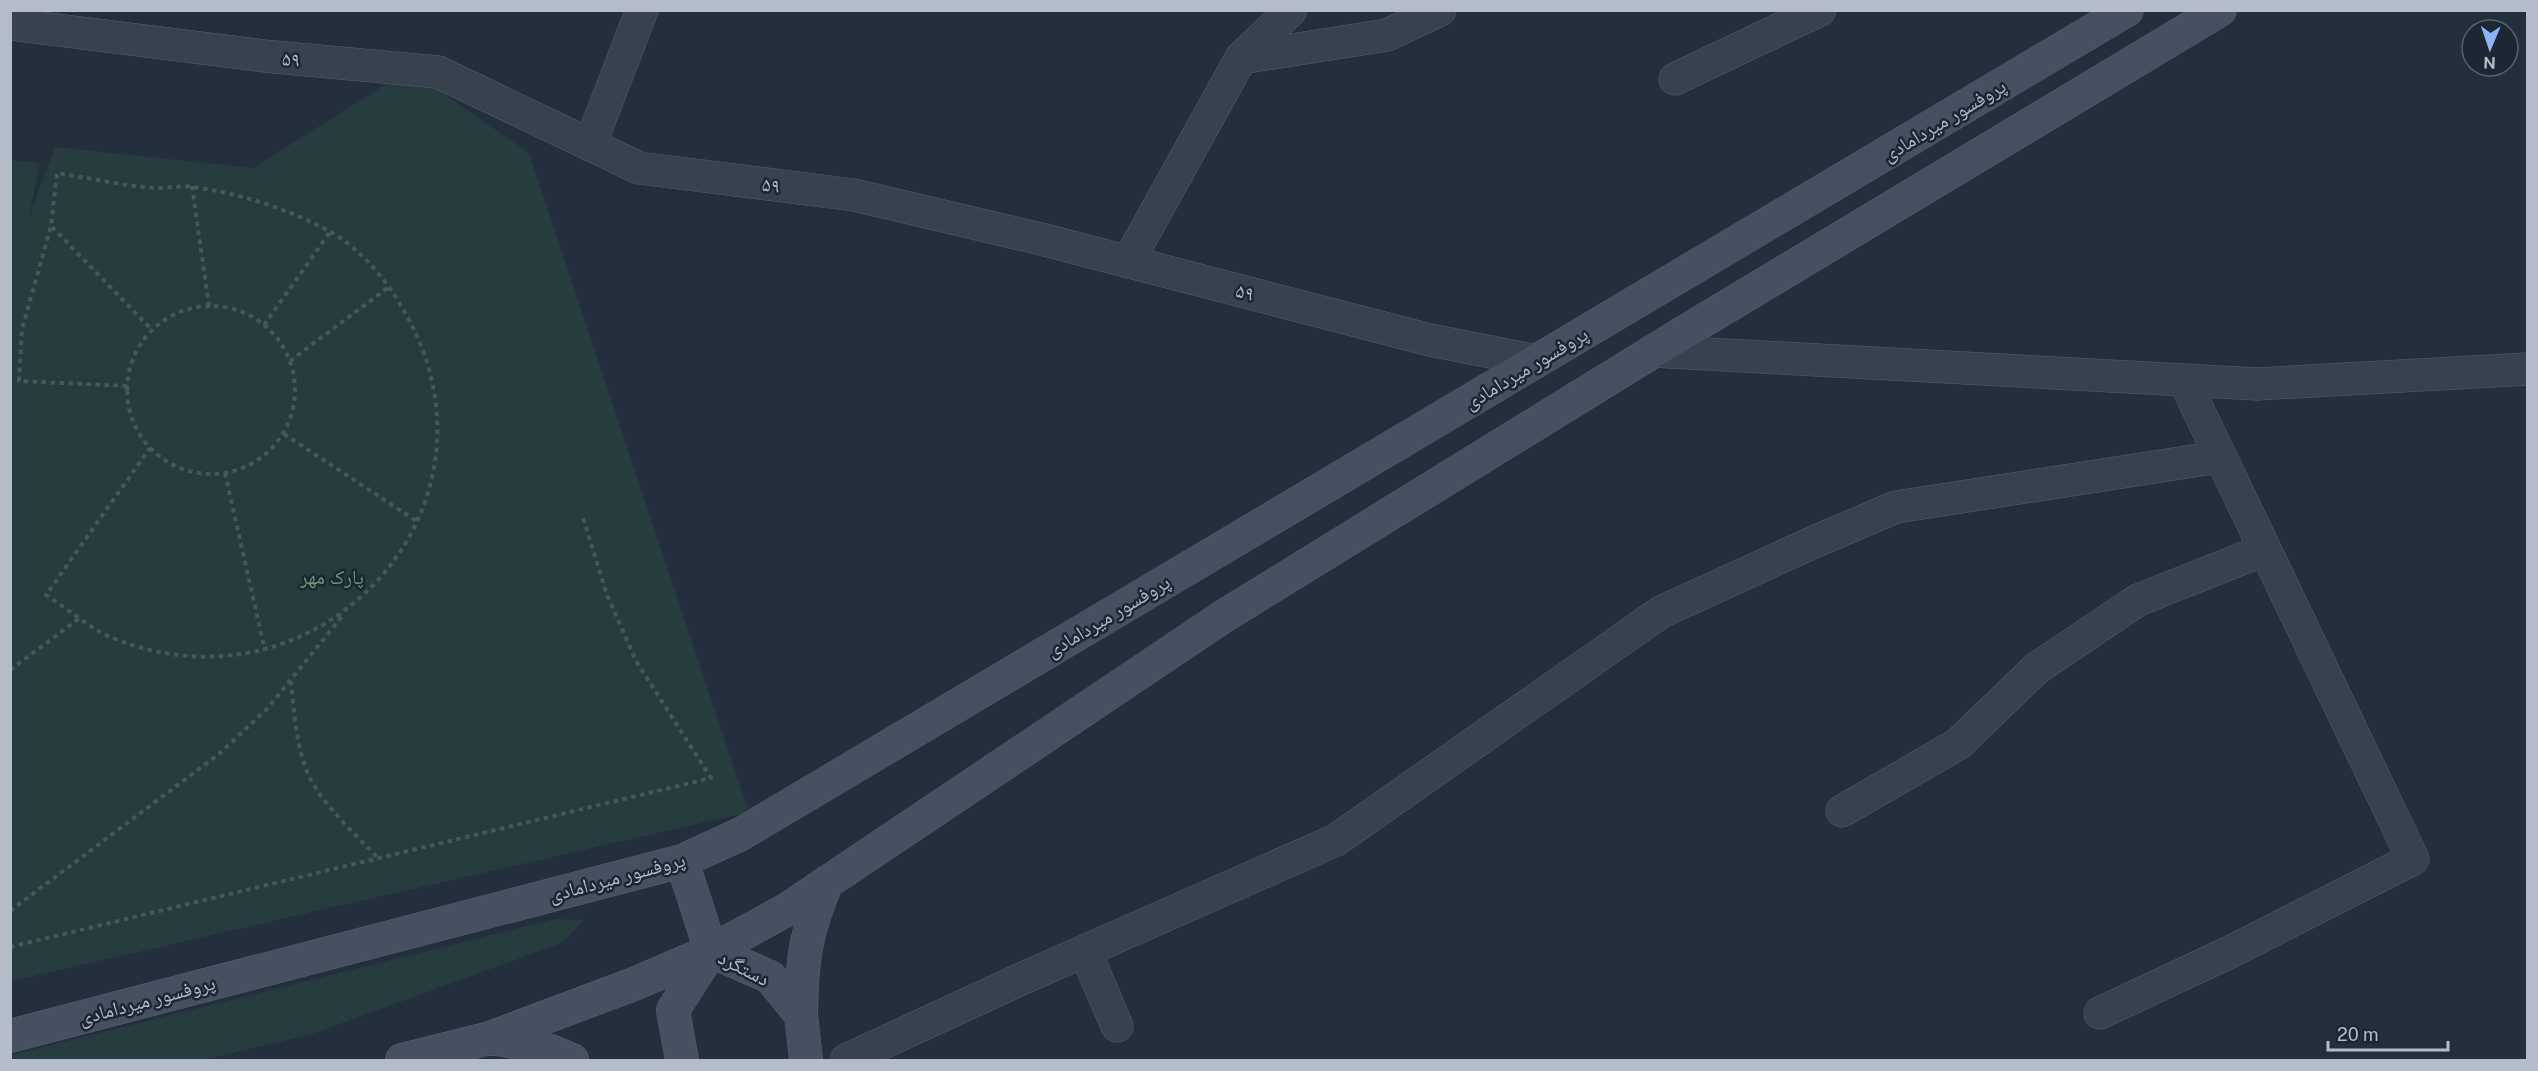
<svg xmlns="http://www.w3.org/2000/svg" width="2538" height="1071" viewBox="0 0 2538 1071" font-family="'Public Sans','Noto Naskh Arabic',sans-serif">
  <rect width="100%" height="100%" fill="#242f3e"/>
  <!-- green -->
  <path fill="#263c3f" d="M409,70L529,153L749,812L11,981L10,160L40,163L29,217L55,147L253,168Z
    M555,919L584,920L564,942L312,1034L204,1060H11V1055Z"/>
  <g fill="none" stroke-linecap="round" stroke-linejoin="round">
    <!-- street casing -->
    <g stroke="#565f6c" stroke-width="33">
      <path id="street" d="M10,24L264,56L438,72L639,168L854,195L1041,239L1430,340L1537,361
        M1241,58L1387,35L1440,10
        M1675,79L1820,10
        M590,145L642,10
        M1128,262L1241,58L1291,10
        M1652,351L2257,384L2528,369
        M1842,811L1958,744L2037,668L2138,600L2264,550
        M1085,951L1117,1026
        M2100,1013L2230,952L2413,859L2184,380
        M846,1060L1019,980L1336,840L1661,612L1814,542L1896,507L2219,457"/>
    </g>
    <!-- secondary casing -->
    <g stroke="#565f6c" stroke-width="34">
      <path id="secondary" d="M682,861L711,951
        M711,951L770,977L801,1015L806,1060
        M801,1015C802,959 805,934 827,882
        M10,1036L682,861L741,834L2127,10
        M492,1038L541,1047L572,1060
        M402,1060L490,1038L634,984L711,951L786,910L1224,616L1678,336L2220,10
        M682,1060L673,1010L711,951"/>
    </g>
    <!-- path -->
    <path stroke="#44595c" stroke-width="4" stroke-dasharray="4.5 4.5" stroke-linecap="butt" d="M192,186L209,306
      M52,227L152,330
      M127 390a84 84 0 1 1 168 0a84 84 0 1 1-168 0Z
      M264,325L330,232
      M290,361L390,286
      M127,386L19,381L22,329L51,226L57,173C90,178 124,186 156,188C169,188 181,185 193,187C239,193 288,209 329,231C361,249 386,279 404,311C518,506 320,722 113,638C90,629 67,608 46,595L150,448
      M284,434L418,522
      M225,473L265,651
      M10,670L81,617
      M291,681C294,712 296,747 309,776C321,803 357,836 378,858
      M10,911L219,754L267,709L344,614
      M10,947L711,778L636,661L607,595L583,518"/>
    <!-- street -->
    <use href="#street" stroke="#38414e" stroke-width="32"/>
    <!-- secondary -->
    <use href="#secondary" stroke="#465061" stroke-width="33"/>
  </g>
  <g text-anchor="middle" stroke-width="5" stroke-linejoin="round" paint-order="stroke">
    <!-- street labels -->
    <g font-size="20" fill="#b4bcc9" stroke="#1d2633">
      <text transform="translate(291 59) rotate(5)" y="7">۵۹</text>
      <text transform="translate(1944 120) rotate(-31)" y="7">پروفسور میردامادی</text>
      <text transform="translate(771 185) rotate(7)" y="7">۵۹</text>
      <text transform="translate(1245 292) rotate(15)" y="7">۵۹</text>
      <text transform="translate(1526 368) rotate(-31)" y="7">پروفسور میردامادی</text>
      <text transform="translate(1108 616) rotate(-31)" y="7">پروفسور میردامادی</text>
      <text transform="translate(617 877) rotate(-15)" y="7">پروفسور میردامادی</text>
      <text transform="translate(744 968) rotate(27)" y="7">دستگرد</text>
      <text transform="translate(147 1000) rotate(-15)" y="7">پروفسور میردامادی</text>
    </g>
    <!-- park labels -->
    <g font-size="20" fill="#6b9a76" stroke="#1d2633">
      <text x="332" y="584">پارک مهر</text>
    </g>
  </g>
  <!-- border -->
  <rect width="2538" height="1071" fill="none" stroke="#b4bcc9" stroke-width="24"/>
  <!-- north arrow -->
  <g transform="translate(2490 48) rotate(182)"><circle r="28" fill="#1d2633" stroke="#59626f" stroke-width="1.5"/>
  <path d="M0-4.5L10 22L0 15L-10 22Z" fill="#8ab4f8"/>
  <text y="-9" font-size="16" font-weight="bold" text-anchor="middle" fill="#b4bcc9">N</text>
  </g>
  <!-- scale -->
  <path d="M2328 1041v9h120v-9" fill="none" stroke="#b4bcc9" stroke-width="3"/>
  <text x="2337" y="1041" font-size="18" fill="#b4bcc9" stroke="#1d2633" stroke-width="4.5" paint-order="stroke">20 m</text>
</svg>
